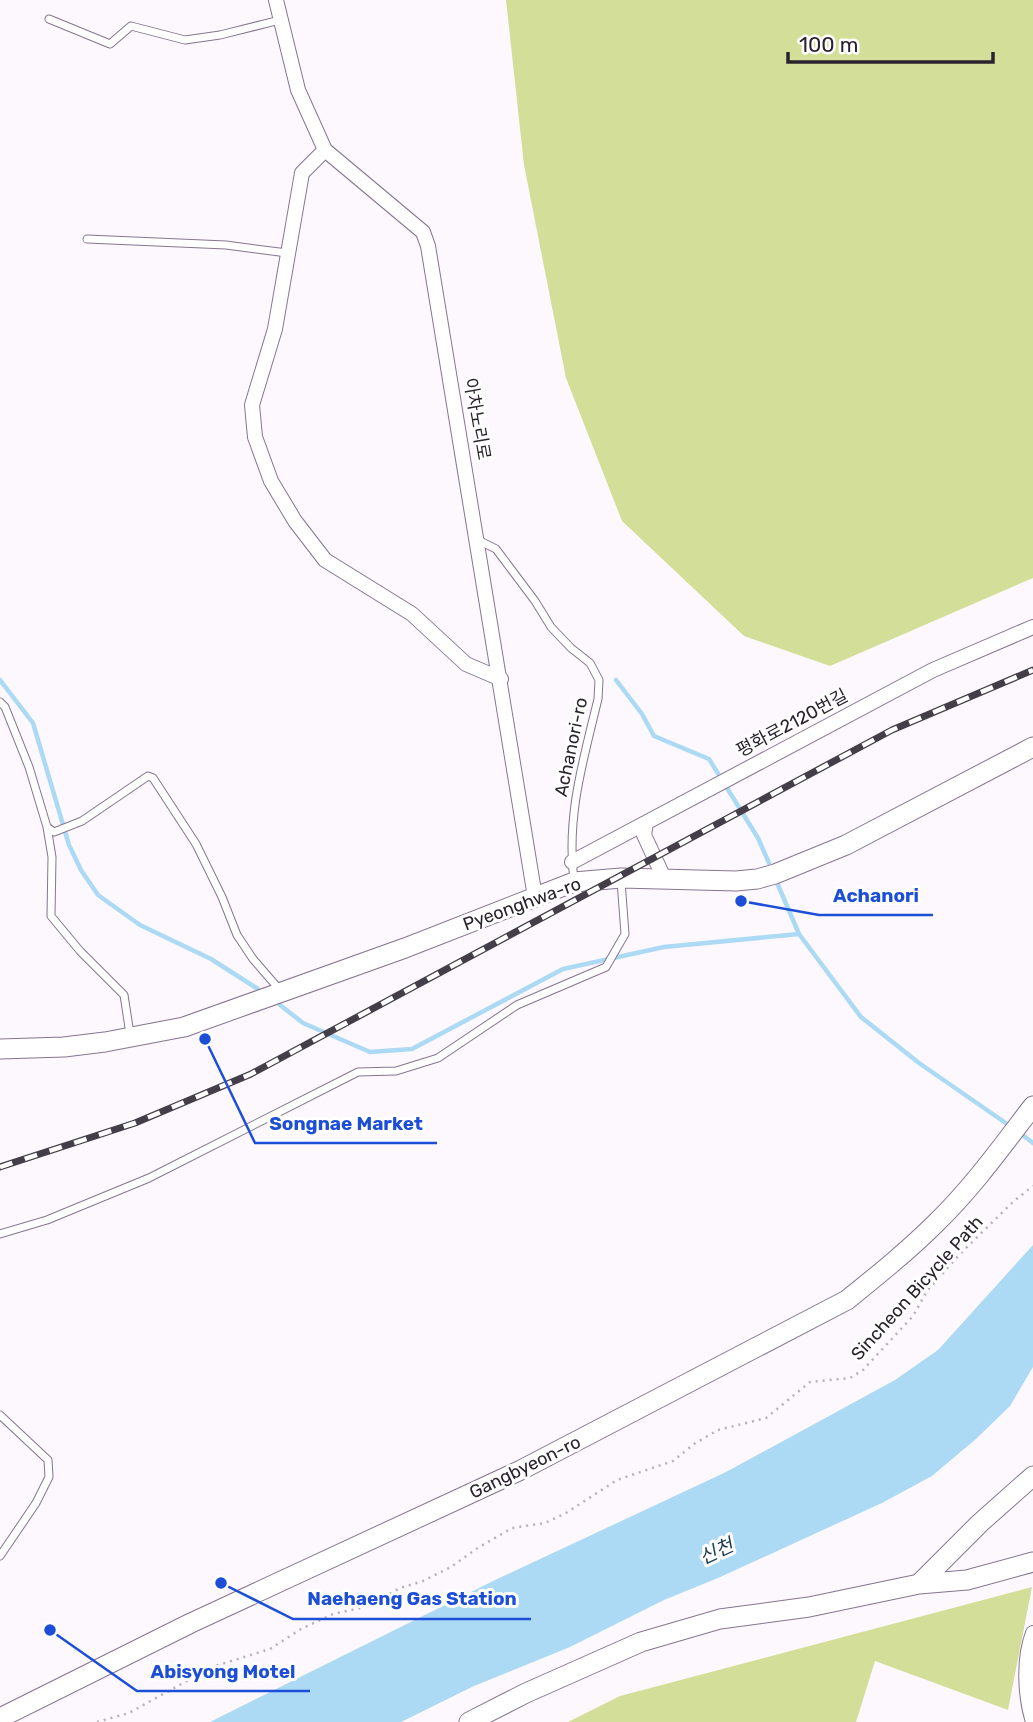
<svg xmlns="http://www.w3.org/2000/svg" width="1033" height="1722" viewBox="0 0 1033 1722" font-family="Rubik,'Noto Sans KR',sans-serif">
  <rect width="100%" height="100%" fill="#fcf8fe"/>
  <!-- green -->
  <path fill="#d3de99" d="M506,0H1033V578L830,666L744,636L622,521L566,378L524,165Z
    M1032,1587L1008,1710L875,1661L856,1722H568L620,1696Z"/>
  <!-- water -->
  <path fill="#acdaf4" d="M1033,1245V1367L1010,1406L976,1439L932,1476L882,1503L718,1578L664,1600L570,1647L474,1686L401,1722H210L491,1582L726,1472L895,1380L938,1350Z"/>
  <g fill="none" stroke-linecap="round" stroke-linejoin="round">
    <!-- stream -->
    <path stroke="#acdaf4" stroke-width="4.5" d="M0,680L33,723L69,845L81,870L98,895L140,925L211,959L258,989
      M616,680L642,714L654,736L709,759L758,838L769,863
      M778,885L799,934
      M280,1005L303,1023L370,1052L412,1049L563,969L664,947L799,934L861,1017L919,1063L1010,1126
      M1020,1133L1033,1143"/>
    <!-- lane casing -->
    <g stroke="#86758e" stroke-width="9">
      <path id="lane" d="M49,19L110,44L131,26L185,40L220,35L280,20
        M87,239L226,245L287,253
        M478,540L496,549L535,601L551,627L571,648L590,663L599,680L598,699C583,761 566,817 574,881
        M0,702L5,707L29,767L47,827L54,832L82,821L148,776L153,778L196,844L222,897L237,935L253,959L279,989
        M47,827L52,857L51,916L80,951L124,995L130,1034
        M0,1234L47,1220L149,1178L358,1072L396,1071L438,1058L517,1005L606,967L625,934L621,881
        M0,1415L48,1460L49,1477L36,1503L0,1556"/>
    </g>
    <!-- street casing -->
    <g stroke="#86758e" stroke-width="16">
      <path id="street" d="M276,0L298,90L325,150L423,232L428,246L535,897
        M325,150L302,173L275,329L252,405L255,437L271,481L295,521L325,560L412,614L466,664L501,679
        M646,823L644,835L664,878
        M572,862L933,670L1033,627
        M1033,1722C1025,1696 1023,1659 1033,1633"/>
    </g>
    <!-- secondary casing -->
    <g stroke="#86758e" stroke-width="21">
      <path id="secondary" d="M0,1049L64,1047L105,1042L184,1027L405,948L574,882L621,878L736,881L757,879L775,874L846,845L1033,747
        M919,1584L967,1580L1033,1562
        M0,1718L191,1623L521,1470L847,1300C878,1275 909,1250 937,1222C973,1187 1003,1145 1033,1106
        M469,1722L526,1693L641,1642L720,1619L809,1607L919,1584L980,1523L1033,1476"/>
    </g>
    <!-- path -->
    <path stroke="#b6b1b9" stroke-width="2.5" stroke-dasharray="2 5" stroke-linecap="butt" d="M97,1722L129,1713L212,1667L270,1649L301,1629L333,1614L369,1606L400,1588L423,1581L451,1567L476,1549L512,1528L545,1523L566,1513L617,1480L673,1461L694,1444L718,1430L766,1418L810,1382L850,1378L863,1370L913,1316L927,1291L960,1254L1014,1201L1033,1186"/>
    <!-- lane -->
    <use href="#lane" stroke="#fff" stroke-width="7"/>
    <!-- street -->
    <use href="#street" stroke="#fff" stroke-width="14"/>
    <!-- secondary -->
    <use href="#secondary" stroke="#fff" stroke-width="19"/>
    <!-- rail casing -->
    <g stroke="#443e48" stroke-width="7">
      <path id="rail" d="M0,1167L135,1123L251,1074L892,730L1033,670"/>
    </g>
    <!-- rail -->
    <use href="#rail" stroke="#fff" stroke-width="4.5" stroke-dasharray="13" stroke-linecap="butt"/>
  </g>
  <g text-anchor="middle" stroke-width="6" stroke-linejoin="round" paint-order="stroke">
    <!-- street labels -->
    <g font-size="18" fill="#2a232e" stroke="#fff">
      <text transform="translate(477 419) rotate(80)" y="6">아차노리로</text>
      <text transform="translate(792 723) rotate(-28)" y="6">평화로2120번길</text>
      <text transform="translate(571 747) rotate(-78)" y="6">Achanori-ro</text>
      <text transform="translate(522 904) rotate(-20)" y="6">Pyeonghwa-ro</text>
      <text transform="translate(917 1288) rotate(-48)" y="6">Sincheon Bicycle Path</text>
      <text transform="translate(525 1467) rotate(-26)" y="6">Gangbyeon-ro</text>
    </g>
    <!-- water labels -->
    <g font-size="19" font-style="italic" fill="#183b4e" stroke="#fff">
      <text transform="translate(716 1551) rotate(-25)" y="7">신천</text>
    </g>
  </g>
  <!-- callouts -->
  <path fill="none" stroke="#1d4ed8" stroke-width="2.5" d="M741 901L819 915H933M205 1039L255 1143H437M221 1583L293 1619H531M50 1630L137 1691H310"/>
  <g fill="#1d4ed8" stroke="#fff" stroke-width="2.5">
    <circle cx="741" cy="901" r="7"/>
    <circle cx="205" cy="1039" r="7"/>
    <circle cx="221" cy="1583" r="7"/>
    <circle cx="50" cy="1630" r="7"/>
  </g>
  <g font-size="19" text-anchor="middle" font-weight="bold" fill="#1d4ed8" stroke="#fff" stroke-width="6" stroke-linejoin="round" paint-order="stroke">
    <text x="876" y="902">Achanori</text>
    <text x="346" y="1130">Songnae Market</text>
    <text x="412" y="1605">Naehaeng Gas Station</text>
    <text x="223" y="1678">Abisyong Motel</text>
  </g>
  <!-- scale -->
  <path d="M788 52v10h205v-10" fill="none" stroke="#2a232e" stroke-width="3.5"/>
  <text x="799" y="52" font-size="21" fill="#2a232e" stroke="#ffffff" stroke-width="5" paint-order="stroke">100 m</text>
</svg>
